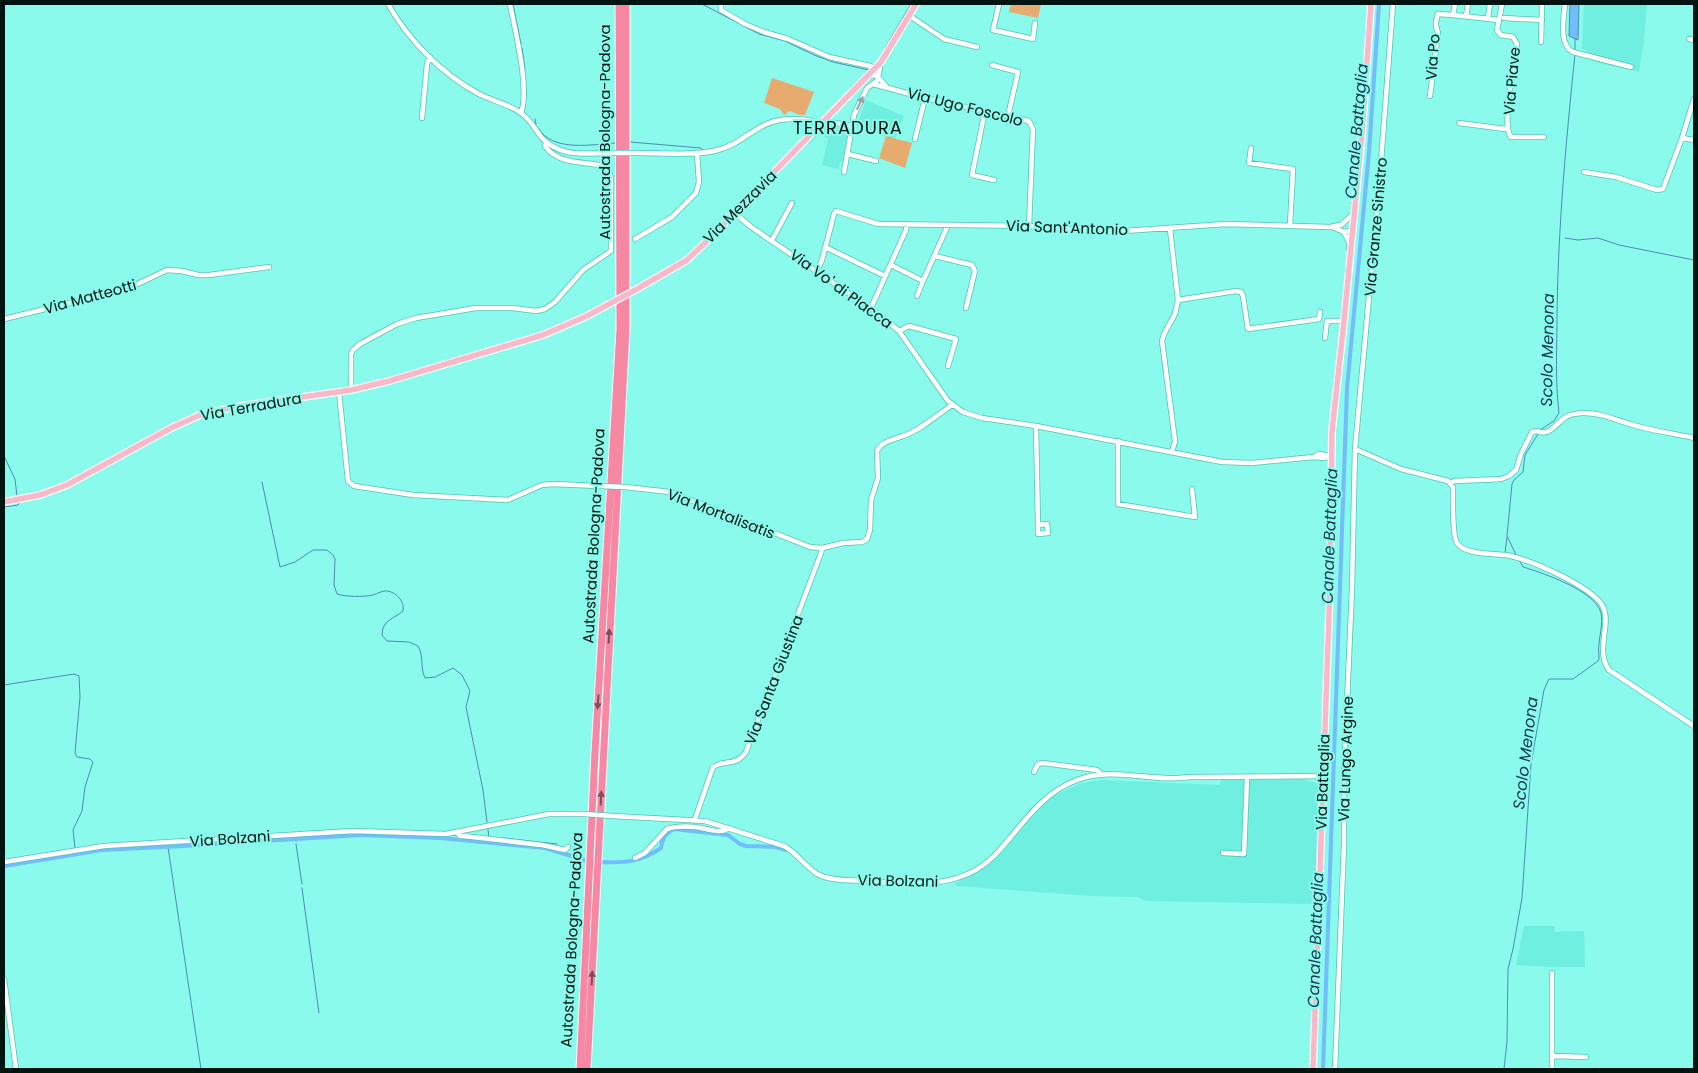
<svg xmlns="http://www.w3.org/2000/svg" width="1698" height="1073" viewBox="0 0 1698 1073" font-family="Poppins,sans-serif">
  <rect width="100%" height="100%" fill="#89faec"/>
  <!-- built -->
  <path fill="#6fefe0" d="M1584,4H1647L1644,40L1639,72L1599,63L1586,58V50L1582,49Z
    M866,100L904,116L895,139L857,126Z
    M826,124L850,127L845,160L840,162L839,169L822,165L828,139L819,134L809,144V142Z
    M1304,779L1318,784L1315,904L1146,901L1138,897L1091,896L957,886L955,884L1006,846L1035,812L1053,796L1081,783L1101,780L1219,785L1222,780Z
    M1524,926H1555L1554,932L1584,931L1585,967H1553L1516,965Z"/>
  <!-- green -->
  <path fill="#e7aa6f" d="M1011,4H1041L1038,18L1009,12Z
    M772,78L814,92L805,115H800L790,111L784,115L780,109L764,103Z
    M886,136L912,143L905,168L879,158Z"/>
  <!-- water -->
  <path fill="#72bdfb" stroke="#508bb5" d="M1570,4H1579L1578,40L1569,36Z"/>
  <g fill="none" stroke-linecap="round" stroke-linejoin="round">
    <!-- stream -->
    <path stroke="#508bb5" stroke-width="1" d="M513,4L521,44
      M702,4L759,34L785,41L814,55L833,62L869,70
      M522,48L525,69
      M885,48L911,4
      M1575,50V39
      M526,91V95
      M535,119L536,124
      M538,128C553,153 593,144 616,143
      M630,142L701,148L703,150
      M1565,238L1578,240L1598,238L1619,245L1694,260
      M1540,430L1554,421L1559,413C1555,381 1557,348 1557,315C1558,228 1566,141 1575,54
      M4,456L15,479L17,496
      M262,482L280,567L295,562L313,550H327L333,555L335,559L334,585L337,594C346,597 363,597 373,595C376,594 380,592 384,591C395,590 405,601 403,611C394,619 382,620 382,635L387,641L409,642L418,646C424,656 420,668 425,678L435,677L453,668L462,675L470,691L466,707L483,790L487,822
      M4,507L18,505L19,503
      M1505,553L1507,537
      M1516,555L1507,536L1512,484L1514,480L1523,472L1525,455L1538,434
      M4,685L74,674L79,676L80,697L75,753L77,757L90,759L93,762L85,787L82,811L73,830L75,848
      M488,830L489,837
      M295,838L296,841
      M503,838L557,844
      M296,844L302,884
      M168,847L201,1069
      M302,888L319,1013
      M1504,1069L1507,1042L1508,969L1513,949L1522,898L1531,764L1544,690L1549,679H1573L1598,661L1599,659C1599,654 1598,649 1599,644C1600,633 1603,623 1601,613C1596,591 1543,573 1523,567L1519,560"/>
    <!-- canal -->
    <path stroke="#72bdfb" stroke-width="4" d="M601,862C626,863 640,862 661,848C662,839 665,832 674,829L728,835L740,844L746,846L776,847L786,850
      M4,866L102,850L183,846L361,835L441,838L545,848L588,861
      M1323,1069L1347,388L1369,152L1379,4"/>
    <!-- minor casing -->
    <g stroke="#50c4b7" stroke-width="6">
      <path id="minor" d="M388,4C409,41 442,74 479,94C492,101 509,104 521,113C537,124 536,140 558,149C574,156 593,153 611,153
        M510,4C515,31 530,88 521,113
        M721,4V10L745,24L764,32L788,39L829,57L870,66L875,69
        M999,4L993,30L1033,39L1035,23
        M1502,4L1497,30L1501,35L1513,37L1517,44C1515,61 1501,125 1511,137H1544
        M1565,4C1564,18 1558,44 1573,52L1631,67
        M1453,15L1499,20
        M910,16L944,39L977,47
        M1466,16L1468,4
        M1488,18L1490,4
        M1504,18L1542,20
        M1689,39L1694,40
        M1541,42L1542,4
        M881,62L878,77L886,86
        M992,65L1018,72L1008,116
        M873,84L925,98L1029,121L1033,129L1029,226
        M1430,96L1438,33C1435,26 1435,21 1438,14L1453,15L1455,4
        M985,111L972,175L994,180
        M422,118L427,64L430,57
        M824,121L852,126
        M1459,123L1505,129L1507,128
        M1682,138L1694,140
        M915,139L925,98
        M1251,148L1249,163L1293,169L1290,225
        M638,153C661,153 697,156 718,150C749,142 756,118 795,119C804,119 813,120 820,125
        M848,154L876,161
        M844,172L854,115L867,88L878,80V77L874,75L868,76
        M1584,172L1616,177L1657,190L1663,189L1682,138L1694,99
        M735,213L751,227L873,310L899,331L948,401L963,412L982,418L1036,426L1222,462L1252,463L1314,457L1324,458L1331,456
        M1332,227L1344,232L1352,230
        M1170,229L1178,300L1175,314L1164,334L1162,341L1175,441L1172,452
        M1344,232L1349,242V249
        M635,239L672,217L696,193L699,182L697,153
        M772,240L792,203
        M825,247L885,276
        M935,256L972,265L975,271L966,308
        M891,265L923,281L948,225
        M817,271L822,260L834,214L836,211L878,224L1029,226L1109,232L1226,224L1330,227L1341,225L1353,214
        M917,296L923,281
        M1178,300L1236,291L1241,292L1243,296L1248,329L1319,319L1320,312
        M871,308L906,230L907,224
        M4,319L127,289L167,270L182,271L198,275H209L269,267
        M899,331L909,326L956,339L948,366
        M1325,338L1327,321H1344
        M351,390V354L353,350L360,344L397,324L416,318L476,308H513L536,311L545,309L555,302L583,270L611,251V177L608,170L604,166C584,161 558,165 545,146L546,143
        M339,392L348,481L354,486L413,495L508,500L542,485L553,484L599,486
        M1036,426L1038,525V534L1048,533L1047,524L1038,525
        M1118,441V504L1195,517L1192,489
        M1355,449L1401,469L1448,481L1453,487C1453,498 1452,536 1457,543C1465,556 1498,553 1511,556C1535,562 1582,583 1599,601C1616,619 1593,648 1609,670L1694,726
        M1314,457L1319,454L1331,456
        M1451,483L1455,481L1501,479L1509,476L1516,470L1521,454L1532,432L1537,431C1550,437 1556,423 1566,417C1570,414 1576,414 1581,413C1598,412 1613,419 1630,424C1651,431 1673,433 1694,438
        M625,487L670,492L810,547L822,548L843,543L862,542L867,539L870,530L871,500L878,478L877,451C882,441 893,440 903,436C921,430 937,415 952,405
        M1034,772L1038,764L1043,763L1097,770L1101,774
        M612,816L705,821L784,846C797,853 806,868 819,875C832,881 850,880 864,881C909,884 959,891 994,856C1021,828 1039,794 1077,780C1114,766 1152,783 1190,777L1323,776
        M695,819L713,767C726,759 736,767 746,752L821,553L822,548
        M457,832L460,836H463L542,845L565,850L568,847
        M1223,853L1244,854L1247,778
        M635,858L645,853L667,829C676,826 685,826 695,827C706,828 720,835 729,828
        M4,862L104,846L353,831L446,834L549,814H584
        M1552,973V1069
        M4,979L16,1069
        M1553,1056L1586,1057
        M1335,1069L1344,844V772L1352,588L1355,449L1379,188L1393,4"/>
    </g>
    <!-- major casing -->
    <g stroke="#fff" stroke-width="8">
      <path id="major" d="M637,289L687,260L715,233L881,62L916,4
        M4,502L40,495L67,485L171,428L200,415L234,407L351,390L389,381L543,335L587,316L611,303
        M1313,1069L1330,586L1332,431L1344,321L1362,134L1371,4"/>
    </g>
    <!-- highway casing -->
    <g stroke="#fff" stroke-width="9">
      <path id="highway" d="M580,1069L595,752L620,329L619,4
        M587,1069L626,329V4"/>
    </g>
    <!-- minor -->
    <use href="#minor" stroke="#fff" stroke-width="4.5"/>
    <!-- major -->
    <use href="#major" stroke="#fab8c8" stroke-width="5.5"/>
    <!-- highway -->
    <use href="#highway" stroke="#f788a4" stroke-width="7"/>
    <!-- minor-bridge casing -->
    <g stroke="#50c4b7" stroke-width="6" stroke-linecap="butt">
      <path id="minor-bridge" d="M611,153H638
        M599,486L625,487
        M584,814L612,816"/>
    </g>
    <!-- major-bridge casing -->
    <g stroke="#fff" stroke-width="8" stroke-linecap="butt">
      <path id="major-bridge" d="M611,303L637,289"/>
    </g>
    <!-- minor-bridge -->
    <use href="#minor-bridge" stroke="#fff" stroke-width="4.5"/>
    <!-- major-bridge -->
    <use href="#major-bridge" stroke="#fab8c8" stroke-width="5.5"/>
  </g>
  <!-- one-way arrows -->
  <defs><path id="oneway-solid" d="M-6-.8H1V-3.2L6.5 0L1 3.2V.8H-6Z" transform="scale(1.25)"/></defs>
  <use fill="#99a1a0" href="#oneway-solid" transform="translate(860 103) rotate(-65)"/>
  <g fill="#7c4e5b">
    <use href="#oneway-solid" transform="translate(609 636) rotate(-87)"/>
    <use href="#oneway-solid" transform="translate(598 702) rotate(94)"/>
    <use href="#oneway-solid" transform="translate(601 798) rotate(-87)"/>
    <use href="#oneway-solid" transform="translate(592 978) rotate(-87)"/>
  </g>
  <g text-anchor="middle" stroke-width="4" stroke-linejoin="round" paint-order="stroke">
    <!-- street labels -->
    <g font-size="15" fill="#001512" stroke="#89faec">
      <text transform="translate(1433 57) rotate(-86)" y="5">Via Po</text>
      <text transform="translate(1512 81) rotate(-85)" y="5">Via Piave</text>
      <text transform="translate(965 107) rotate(14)" y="5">Via Ugo Foscolo</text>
      <text transform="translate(605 132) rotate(-90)" y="5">Autostrada Bologna-Padova</text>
      <text transform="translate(740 207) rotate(-45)" y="5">Via Mezzavia</text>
      <text transform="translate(1376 227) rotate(-85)" y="5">Via Granze Sinistro</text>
      <text transform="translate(1067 228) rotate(2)" y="5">Via Sant'Antonio</text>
      <text transform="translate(841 289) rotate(36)" y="5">Via Vo' di Placca</text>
      <text transform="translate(90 297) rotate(-15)" y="5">Via Matteotti</text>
      <text transform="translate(251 407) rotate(-10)" y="5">Via Terradura</text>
      <text transform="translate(721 514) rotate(21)" y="5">Via Mortalisatis</text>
      <text transform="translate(594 536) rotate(-87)" y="5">Autostrada Bologna-Padova</text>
      <text transform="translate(774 680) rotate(-69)" y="5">Via Santa Giustina</text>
      <text transform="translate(1346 759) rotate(-88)" y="5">Via Lungo Argine</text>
      <text transform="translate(1323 782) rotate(-88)" y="5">Via Battaglia</text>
      <text transform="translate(230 839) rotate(-4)" y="5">Via Bolzani</text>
      <text transform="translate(898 881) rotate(1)" y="5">Via Bolzani</text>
      <text transform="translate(572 940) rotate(-87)" y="5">Autostrada Bologna-Padova</text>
    </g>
    <!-- water labels -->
    <g font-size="16" font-style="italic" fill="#16364f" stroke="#89faec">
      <text transform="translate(1356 131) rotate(-85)" y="6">Canale Battaglia</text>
      <text transform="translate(1547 350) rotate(-89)" y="6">Scolo Menona</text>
      <text transform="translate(1329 536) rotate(-88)" y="6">Canale Battaglia</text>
      <text transform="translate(1525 753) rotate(-83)" y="6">Scolo Menona</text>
      <text transform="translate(1315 940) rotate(-88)" y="6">Canale Battaglia</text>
    </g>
    <!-- quarter labels -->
    <g font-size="18" letter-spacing="1" fill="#001512" stroke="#89faec">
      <text x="848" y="134">TERRADURA</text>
    </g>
  </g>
  <!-- border -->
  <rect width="1698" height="1073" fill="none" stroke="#001512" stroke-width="10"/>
</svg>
